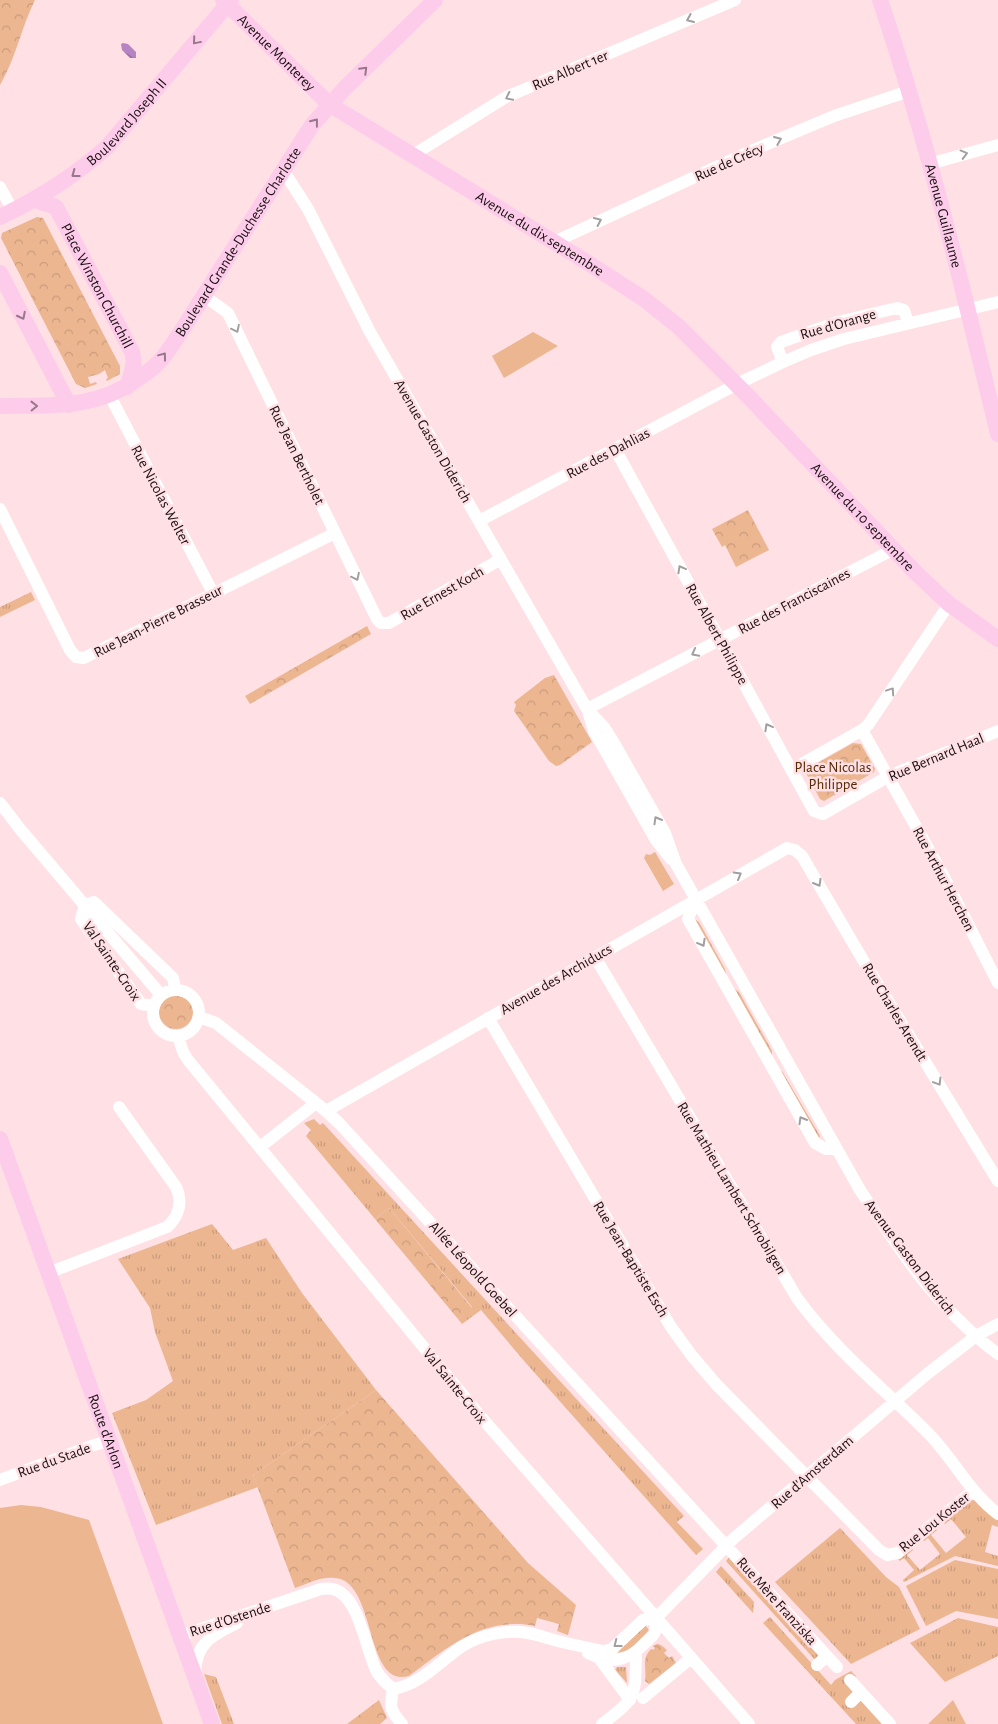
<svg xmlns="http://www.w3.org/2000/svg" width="998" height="1724" viewBox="0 0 998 1724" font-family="'Alegreya Sans',sans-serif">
  <defs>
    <pattern id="grass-tufts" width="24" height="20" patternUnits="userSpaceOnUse" patternTransform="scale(1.25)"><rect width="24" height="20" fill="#ecb691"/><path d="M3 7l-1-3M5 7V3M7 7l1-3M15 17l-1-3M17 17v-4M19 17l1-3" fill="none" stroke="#ca9b7c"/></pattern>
    <pattern id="forest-crowns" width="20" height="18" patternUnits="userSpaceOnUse" patternTransform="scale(1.25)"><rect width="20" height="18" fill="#ecb691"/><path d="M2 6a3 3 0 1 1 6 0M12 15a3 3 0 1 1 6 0" fill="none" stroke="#ca9b7c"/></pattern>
    <pattern id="water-waves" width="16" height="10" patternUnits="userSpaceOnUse" patternTransform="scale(1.25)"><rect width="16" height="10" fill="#b684c3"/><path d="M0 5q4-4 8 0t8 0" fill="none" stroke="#936b9d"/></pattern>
  </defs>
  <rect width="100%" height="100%" fill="#ffe0e5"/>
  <!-- grass -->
  <path fill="url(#grass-tufts)" d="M31,592L35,600L0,617V607Z
    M696,920L699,922L725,969L726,974H725L694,921Z
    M735,989L739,992L772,1051V1056Z
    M782,1071L820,1136L818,1139L780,1074Z
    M314,1119L320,1125L323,1123L684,1516L677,1522L703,1549L696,1555L525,1362L481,1310L462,1324L458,1319L472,1307L389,1208L375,1219L306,1136L311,1130L304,1123Z
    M212,1224L233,1250L266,1238L302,1293L376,1390L253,1475L258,1487L156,1525L112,1413L146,1400L173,1381L155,1332L150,1308L118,1259Z
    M974,1500L998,1519V1527L992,1525L985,1552L998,1556V1566L955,1556L904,1582L903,1580L914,1570L904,1558L900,1561L897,1558L911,1547L913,1550L907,1555L920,1570L940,1554L928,1538L924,1541L922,1539L935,1528L937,1530L931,1535L946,1553L966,1537L951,1519L945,1524L943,1522L970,1501Z
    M840,1528L886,1577L899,1587L920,1629L851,1664L775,1582Z
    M730,1556L820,1653L816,1661L726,1561Z
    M955,1560L998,1569V1619L956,1611L926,1626L906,1586Z
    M721,1566L754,1602L753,1613L716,1572Z
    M770,1617L831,1685L835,1680L851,1671L856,1676L852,1679L885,1724H856L763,1623Z
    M958,1618L998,1627V1656L945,1682L910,1643Z
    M645,1625L649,1630L630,1650L618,1653L619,1650Z
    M617,1667H626L627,1683L615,1670Z
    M204,1674L216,1677L234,1724H222Z
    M953,1700L966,1724H928Z"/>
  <!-- forest -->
  <path fill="url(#forest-crowns)" d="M0,0H35C21,28 16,58 0,85Z
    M37,217L43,218L120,366V374L107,381L106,379L108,378L105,370L99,374L88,377L90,384L96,382L97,384L85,388L76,384L1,238L2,233Z
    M748,510L769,550L736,567L725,545L722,547L712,529Z
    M367,626L371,634L250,704L245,696Z
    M554,675L592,742L560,765L556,766L549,761L514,711L516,705L514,702L545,678Z
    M853,743L861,744L875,769L874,772L824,801L820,799L806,773L807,769Z
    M159 1012a17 17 0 1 1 34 0a17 17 0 1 1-34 0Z
    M389,1208L472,1308L458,1319L375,1219Z
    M376,1390L528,1563L576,1605L568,1635L557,1631L559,1624L537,1618L535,1626C483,1616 448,1647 409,1676C364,1689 377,1581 335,1578C321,1576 307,1584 295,1588L253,1475Z
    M657,1644C661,1644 663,1647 667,1650L664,1653L669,1658L672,1656L676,1663L649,1684L645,1681C647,1669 641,1659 651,1649L653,1650L655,1648L653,1646Z
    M379,1700L387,1718L380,1724H347Z"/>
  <!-- garden -->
  <path fill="#ecb691" d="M533,332L558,346L504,378L492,356Z
    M655,852L674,884L663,891L644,858L646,854L650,855Z
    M21,1505L41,1507L89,1520L163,1724H0V1508Z"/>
  <!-- water -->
  <path fill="url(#water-waves)" d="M123,43L128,44L136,52V58H130L122,50L121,44Z"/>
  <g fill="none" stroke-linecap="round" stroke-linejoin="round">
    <!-- minor -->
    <path stroke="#fff" stroke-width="12" d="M413,155L506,97L735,0
      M929,164L998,145
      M283,170L308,209L370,332L587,709L604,727L614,743L665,833L676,864L860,1190C891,1236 922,1286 963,1324C974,1335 986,1345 998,1354
      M0,187L13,211
      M554,242L751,151L834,116L909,91
      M203,295L228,313L377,619L381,623H389L501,559
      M783,362L777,347L781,342L838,322L897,308L904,310L908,323
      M110,396L213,593
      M615,449L814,811L823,814L889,776L998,731
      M0,509L70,650L76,657L84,658L335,533
      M479,521L737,384L783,362L811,350L844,339L998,302
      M587,709L894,549
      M589,714L594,731L656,840L671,859
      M862,730L943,875L998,983
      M791,770L862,730L868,725L949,604
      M0,803L20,829L161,995
      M696,899L688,919L815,1143L826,1149H836
      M595,957L797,1298C834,1349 883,1388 928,1433C953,1458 969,1492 998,1514
      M153 1013a23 23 0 1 1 46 0a23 23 0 1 1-46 0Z
      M154,1006L141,1004L81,919L85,905L94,902L173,978L175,989
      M199,1017L216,1023L326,1111L339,1123L837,1667
      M488,1018L671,1327L692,1356L716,1384L879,1550L887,1555L898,1553L974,1490
      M179,1036C180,1046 182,1052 188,1060L481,1417L749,1724
      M326,1111L787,848L795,850L802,856L863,960L998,1181
      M260,1147L316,1103
      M48,1273L167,1227C179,1216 183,1202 176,1187L119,1107
      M0,1480L94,1445L109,1441
      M656,1618L733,1539L927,1374L976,1336L998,1324
      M180,1636L321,1589C324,1589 329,1588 332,1589C359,1593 366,1652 377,1672C381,1679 387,1684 393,1689C420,1685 440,1661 461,1647C480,1635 506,1629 528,1633C539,1635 550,1639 562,1642C575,1645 589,1648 603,1651L612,1649L643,1620L656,1618
      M588,1653C609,1663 626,1663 643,1645C646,1642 651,1638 654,1634C656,1630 656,1623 656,1618
      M599,1658L630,1700
      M817,1665L827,1656
      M195,1673C196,1643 212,1635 237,1623
      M850,1680L890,1724
      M393,1689C390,1708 389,1709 402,1724
      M643,1698L691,1658
      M851,1702L861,1692
      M602,1724C638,1697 635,1696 636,1652"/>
    <!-- major -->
    <g stroke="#fecceb" stroke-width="16">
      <path id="s1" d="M223,0L329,104L585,261L644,299L679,327L747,395L915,572L949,604L998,639"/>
      <path id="s2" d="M880,0C928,142 963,289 998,434"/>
      <path id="s3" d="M35,200L56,207L132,352C136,365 131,375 127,387"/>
      <path id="s4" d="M0,217C40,198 75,176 108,146L231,0"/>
      <path d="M0,273L69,405"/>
      <path id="s5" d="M0,406C52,405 95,410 139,378C146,373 154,368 160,361C168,352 175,340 182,330L312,125L344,89L435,0"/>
      <path id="s6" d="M0,1139L212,1724"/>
    </g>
  </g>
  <!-- one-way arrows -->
  <defs><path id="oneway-chevron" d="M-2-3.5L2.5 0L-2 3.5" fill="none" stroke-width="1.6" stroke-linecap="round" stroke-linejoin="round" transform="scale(1.25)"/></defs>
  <g stroke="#a39fa0">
    <use href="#oneway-chevron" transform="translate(690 19) rotate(157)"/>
    <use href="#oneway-chevron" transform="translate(509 97) rotate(154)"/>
    <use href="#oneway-chevron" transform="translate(778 140) rotate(-23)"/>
    <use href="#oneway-chevron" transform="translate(964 154) rotate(-15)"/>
    <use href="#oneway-chevron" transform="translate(598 221) rotate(-25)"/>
    <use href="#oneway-chevron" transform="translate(236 329) rotate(64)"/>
    <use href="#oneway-chevron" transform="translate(681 569) rotate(-119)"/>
    <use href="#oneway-chevron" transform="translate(356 577) rotate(64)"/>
    <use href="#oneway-chevron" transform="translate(695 653) rotate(152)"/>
    <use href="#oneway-chevron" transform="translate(891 691) rotate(-56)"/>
    <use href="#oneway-chevron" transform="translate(768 727) rotate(-119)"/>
    <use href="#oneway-chevron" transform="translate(657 820) rotate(-120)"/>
    <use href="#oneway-chevron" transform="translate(738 875) rotate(-30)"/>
    <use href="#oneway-chevron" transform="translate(818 883) rotate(60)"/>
    <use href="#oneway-chevron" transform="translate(702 943) rotate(61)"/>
    <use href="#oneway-chevron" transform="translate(938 1082) rotate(59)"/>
    <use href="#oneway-chevron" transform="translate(802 1120) rotate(-120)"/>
    <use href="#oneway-chevron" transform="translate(617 1644) rotate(142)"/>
  </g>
  <g stroke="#977789">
    <use href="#oneway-chevron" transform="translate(196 41) rotate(130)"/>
    <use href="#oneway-chevron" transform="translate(364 70) rotate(-45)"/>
    <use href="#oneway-chevron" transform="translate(315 122) rotate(-52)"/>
    <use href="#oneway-chevron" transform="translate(75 174) rotate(143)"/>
    <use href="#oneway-chevron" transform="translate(22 316) rotate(63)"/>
    <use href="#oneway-chevron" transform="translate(163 356) rotate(-53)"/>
    <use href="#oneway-chevron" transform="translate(34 406) rotate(-1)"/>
  </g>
  <g text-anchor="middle" stroke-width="5" stroke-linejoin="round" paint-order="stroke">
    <!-- street labels -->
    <g font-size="15" fill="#1a1011" stroke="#ffe0e5">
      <text dy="5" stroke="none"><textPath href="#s1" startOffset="75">Avenue Monterey</textPath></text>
      <text transform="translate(570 70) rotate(-23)" y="5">Rue Albert 1er</text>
      <text dy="5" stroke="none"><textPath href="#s4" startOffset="160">Boulevard Joseph II</textPath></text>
      <text transform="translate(729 162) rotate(-24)" y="5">Rue de Crécy</text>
      <text dy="5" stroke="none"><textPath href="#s2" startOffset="225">Avenue Guillaume</textPath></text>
      <text dy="5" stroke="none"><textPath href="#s1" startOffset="396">Avenue du dix septembre</textPath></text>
      <text dy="5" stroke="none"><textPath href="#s5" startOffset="314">Boulevard Grande-Duchesse Charlotte</textPath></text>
      <text dy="5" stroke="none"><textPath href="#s3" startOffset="111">Place Winston Churchill</textPath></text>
      <text transform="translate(838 324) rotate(-16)" y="5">Rue d'Orange</text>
      <text transform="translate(433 441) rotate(60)" y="5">Avenue Gaston Diderich</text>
      <text transform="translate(608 453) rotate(-28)" y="5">Rue des Dahlias</text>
      <text transform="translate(297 455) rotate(64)" y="5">Rue Jean Bertholet</text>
      <text transform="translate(161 495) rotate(62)" y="5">Rue Nicolas Welter</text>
      <text dy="5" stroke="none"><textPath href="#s1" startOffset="828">Avenue du 10 septembre</textPath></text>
      <text transform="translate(442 593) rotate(-30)" y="5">Rue Ernest Koch</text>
      <text transform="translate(794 601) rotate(-28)" y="5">Rue des Franciscaines</text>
      <text transform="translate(158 621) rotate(-27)" y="5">Rue Jean-Pierre Brasseur</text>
      <text transform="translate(717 634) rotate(61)" y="5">Rue Albert Philippe</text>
      <text transform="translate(936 757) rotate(-23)" y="5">Rue Bernard Haal</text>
      <text transform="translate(944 879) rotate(62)" y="5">Rue Arthur Herchen</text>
      <text transform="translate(112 961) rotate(56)" y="5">Val Sainte-Croix</text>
      <text transform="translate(556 979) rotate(-30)" y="5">Avenue des Archiducs</text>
      <text transform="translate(895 1012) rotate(59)" y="5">Rue Charles Arendt</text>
      <text transform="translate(732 1188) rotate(59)" y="5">Rue Mathieu Lambert Schrobilgen</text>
      <text transform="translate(910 1257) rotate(53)" y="5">Avenue Gaston Diderich</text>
      <text transform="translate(631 1259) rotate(59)" y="5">Rue Jean-Baptiste Esch</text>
      <text transform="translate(473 1269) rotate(48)" y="5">Allée Léopold Goebel</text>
      <text transform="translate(455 1386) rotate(51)" y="5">Val Sainte-Croix</text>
      <text dy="5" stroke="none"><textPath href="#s6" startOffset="311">Route d'Arlon</textPath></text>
      <text transform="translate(54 1460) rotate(-20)" y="5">Rue du Stade</text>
      <text transform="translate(812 1472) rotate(-41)" y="5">Rue d'Amsterdam</text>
      <text transform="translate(934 1522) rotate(-39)" y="5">Rue Lou Koster</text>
      <text transform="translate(777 1601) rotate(48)" y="5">Rue Mère Franziska</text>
      <text transform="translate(230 1619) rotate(-18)" y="5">Rue d'Ostende</text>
    </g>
    <!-- park labels -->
    <g font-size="15" fill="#552901" stroke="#ffe0e5">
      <text x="833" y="772">Place Nicolas<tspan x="833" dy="17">Philippe</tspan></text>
    </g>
  </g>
</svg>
